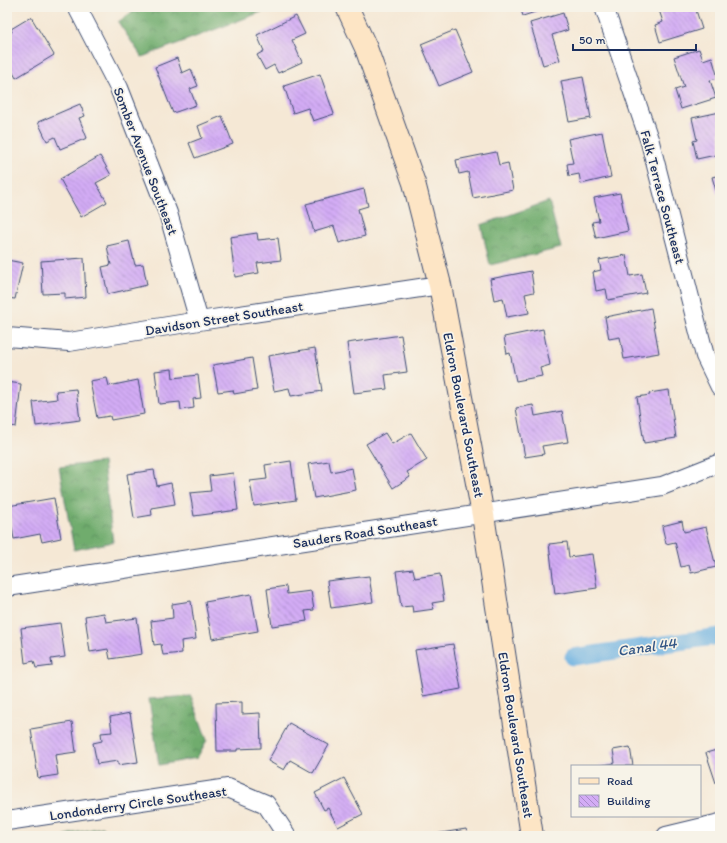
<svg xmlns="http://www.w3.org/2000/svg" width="727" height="843" viewBox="0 0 727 843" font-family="Itim,sans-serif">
  <defs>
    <pattern id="forest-crowns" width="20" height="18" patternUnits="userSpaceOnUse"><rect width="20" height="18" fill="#6fac6d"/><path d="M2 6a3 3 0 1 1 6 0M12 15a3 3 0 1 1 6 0" fill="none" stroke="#5a8c5d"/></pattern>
    <pattern id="building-back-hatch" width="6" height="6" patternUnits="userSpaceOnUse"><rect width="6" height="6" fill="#d3acf5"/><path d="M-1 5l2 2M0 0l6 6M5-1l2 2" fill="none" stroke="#aa8cca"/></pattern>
  </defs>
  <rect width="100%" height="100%" fill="#f7f3e8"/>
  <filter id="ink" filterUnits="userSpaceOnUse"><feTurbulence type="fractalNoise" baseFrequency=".025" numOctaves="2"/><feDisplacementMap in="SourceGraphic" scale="8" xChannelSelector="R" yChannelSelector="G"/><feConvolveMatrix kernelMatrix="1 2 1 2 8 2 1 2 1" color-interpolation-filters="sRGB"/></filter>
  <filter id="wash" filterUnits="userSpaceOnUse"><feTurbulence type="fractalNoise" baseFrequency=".012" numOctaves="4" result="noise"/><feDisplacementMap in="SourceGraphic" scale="16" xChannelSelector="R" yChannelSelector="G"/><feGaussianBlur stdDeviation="0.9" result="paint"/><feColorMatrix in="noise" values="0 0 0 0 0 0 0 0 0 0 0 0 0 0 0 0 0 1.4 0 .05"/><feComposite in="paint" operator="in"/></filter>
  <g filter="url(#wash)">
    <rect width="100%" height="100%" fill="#f5e8d5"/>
    <!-- forest -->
    <path fill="url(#forest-crowns)" stroke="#456e66" d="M139,7H275L142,57L118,22Z
      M549,201L561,248L490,265L481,225Z
      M103,462L113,542L74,550L59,467Z
      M191,696L207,740L197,758L159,765L149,699Z
      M102,827L111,836H64L69,834Z"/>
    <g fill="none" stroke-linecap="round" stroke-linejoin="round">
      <!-- canal -->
      <path stroke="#6bb0e1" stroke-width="17" d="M573,657L720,636"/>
    </g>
    <g id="blocks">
      <!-- building -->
      <path fill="url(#building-back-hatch)" d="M520,7H550L523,16Z
        M658,7H695L702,29L660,42L655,25L663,22Z
        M563,13L568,30L552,35L560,60L543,65L530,23Z
        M296,16L305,34L292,40L302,62L278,73L274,65L265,70L257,55L264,51L257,35Z
        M31,17L54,55L16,78L7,62V35L12,32L11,29Z
        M455,30L473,72L439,86L421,44Z
        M699,49L703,60L712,57L718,78L710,80L716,98L681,109L675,90L684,87L674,57Z
        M177,58L182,73L191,69L198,86L190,89L196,105L173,113L155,67Z
        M320,74L334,114L313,121L308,108L293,113L284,86Z
        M583,77L591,118L569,122L561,81Z
        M80,104L85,116L79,118L87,138L60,149L55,137L47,141L38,122Z
        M720,112V154L697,159L693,141L697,140L692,118Z
        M222,116L233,144L195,158L189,143L202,138L198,126Z
        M602,132L611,177L581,184L579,174L569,176L567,164L573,163L568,139Z
        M496,152L499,165L508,163L513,190L473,198L468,172L459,174L456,160Z
        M100,156L111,175L96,183L107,202L81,217L60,179Z
        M720,175V193L717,194L712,177Z
        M364,189L368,206L358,209L365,236L339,243L334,226L314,232L306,204Z
        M620,193L628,231L596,238L592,222L599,221L594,198Z
        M257,233L258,240L278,238L281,260L257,263L259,273L235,277L230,237Z
        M129,241L135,265L143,264L147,285L108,294L102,267L111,265L107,246Z
        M626,255L630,276L642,274L646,293L608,300L606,289L596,291L593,272L601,270L599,260Z
        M84,258L86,297L65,299V293L43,294L41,261Z
        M7,260L23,263L15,299L7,298Z
        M531,271L534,292L525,294L529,313L507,317L503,298L494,300L490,279Z
        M651,308L659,353L624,359L620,337L609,339L605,317Z
        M543,329L550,365L540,368L542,376L516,381L510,353L507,354L504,337Z
        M401,335L407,372L385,375L387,389L354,393L347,343Z
        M315,348L322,391L291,396L289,388L274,391L268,356Z
        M252,358L257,390L234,394L233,390L218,392L213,365Z
        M172,369L173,378L198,375L201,398L193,399L194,408L181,410L180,402L159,404L155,371Z
        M107,378L109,386L138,380L144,414L111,420L110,416L97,418L90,381Z
        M7,382L21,384L16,427L7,425Z
        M76,389L80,420L36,426L33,402L57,399L56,391Z
        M669,390L676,438L644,443L637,397L650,395L649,393Z
        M533,405L535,416L562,411L568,442L542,446L544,454L525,457L516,408Z
        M385,433L392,444L411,433L427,460L407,472L410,477L393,488L366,444Z
        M291,461L296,500L254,506L250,481L267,479L265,465Z
        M329,461L331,472L352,468L356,490L314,498L308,464Z
        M154,470L157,486L171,483L175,504L151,508L152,515L134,518L127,474Z
        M233,473L238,510L194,516L190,493L211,491L209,476Z
        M54,498L61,538L42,542L40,534L14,539L8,506Z
        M682,521L684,532L706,527L716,567L691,573L689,565L681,567L675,542L666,544L662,526Z
        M567,542L569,557L592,554L597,588L555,594L549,544Z
        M413,569L415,578L440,574L444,601L432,603L434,609L413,612L412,606L401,607L396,571Z
        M369,576L373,602L331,608L327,581Z
        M286,586L287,594L311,591L314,610L305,611L307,621L272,626L267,589Z
        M251,594L258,631L212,639L205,602Z
        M191,601L196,639L181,641L182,653L163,655L161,644L154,645L151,621L173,618L172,604Z
        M104,613L106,622L137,618L142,654L110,659L108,649L90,652L85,616Z
        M60,623L65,657L51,659L52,666L36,668L34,661L25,663L21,628Z
        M453,644L461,689L423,696L415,650Z
        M242,702V714L260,713L261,748L237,749V751H217L216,703Z
        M130,713L138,762L118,765V761L97,764L93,743L102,741L101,733L112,732L110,717Z
        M72,722L76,752L55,755L58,775L38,778L31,729Z
        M289,723L329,745L313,773L290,760L284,770L268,761Z
        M630,747L633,766H598L615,763L613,750Z
        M720,749V782L716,783L706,753Z
        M344,778L363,814L338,827L328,808L324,810L315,793Z
        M466,829L468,836H435V834Z"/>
    </g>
  </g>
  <g filter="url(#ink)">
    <use href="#blocks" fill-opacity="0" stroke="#3c4b70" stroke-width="1"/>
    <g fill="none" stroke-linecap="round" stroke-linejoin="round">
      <!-- street casing -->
      <g stroke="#3c4b70" stroke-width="20">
        <path id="street" d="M77,7L119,88L168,213L199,321
          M604,7L650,142L705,356L720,387
          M7,337L69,342L199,321L440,285
          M7,587L662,486L720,463
          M7,821L228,788L266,804L287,836
          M666,836L720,823"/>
      </g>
      <!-- secondary casing -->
      <g stroke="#3c4b70" stroke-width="24">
        <path id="secondary" d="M347,7L366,48L414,183L440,285L483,515L532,836"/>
      </g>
      <!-- street -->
      <use href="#street" stroke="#fff" stroke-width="18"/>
      <!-- secondary -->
      <use href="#secondary" stroke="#fde5c5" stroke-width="22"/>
    </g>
  </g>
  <g text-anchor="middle" stroke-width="3.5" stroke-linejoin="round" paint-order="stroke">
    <!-- street labels -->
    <g font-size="14" fill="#1b2f5e" stroke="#f7f3e8">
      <text transform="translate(146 161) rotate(69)" y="5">Somber Avenue Southeast</text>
      <text transform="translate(663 197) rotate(75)" y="5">Falk Terrace Southeast</text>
      <text transform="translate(224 318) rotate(-9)" y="5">Davidson Street Southeast</text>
      <text transform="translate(464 415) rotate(79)" y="5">Eldron Boulevard Southeast</text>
      <text transform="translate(365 532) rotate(-9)" y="5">Sauders Road Southeast</text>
      <text transform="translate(516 735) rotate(81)" y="5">Eldron Boulevard Southeast</text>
      <text transform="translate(138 803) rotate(-8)" y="5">Londonderry Circle Southeast</text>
    </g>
    <!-- water labels -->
    <g font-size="15" font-style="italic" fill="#335685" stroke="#f7f3e8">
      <text transform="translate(647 647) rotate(-8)" y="5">Canal 44</text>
    </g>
  </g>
  <!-- margin -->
  <rect width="727" height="843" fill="none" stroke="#f7f3e8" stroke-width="24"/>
  <!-- legend -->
  <rect x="571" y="765" width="130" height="52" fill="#f7f3e8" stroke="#9fa5b1"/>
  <rect x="579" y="778" width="20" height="6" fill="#fde5c5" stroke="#9fa5b1"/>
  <text x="607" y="785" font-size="12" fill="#1b2f5e">Road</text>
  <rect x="579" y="795" width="20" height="12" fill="url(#building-back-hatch)" stroke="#9fa5b1"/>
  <text x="607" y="805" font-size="12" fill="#1b2f5e">Building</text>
  <!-- scale -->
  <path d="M573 44v6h123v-6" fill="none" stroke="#1b2f5e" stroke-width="2"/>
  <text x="579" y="44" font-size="12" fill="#1b2f5e" stroke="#f7f3e8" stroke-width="3" paint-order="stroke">50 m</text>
</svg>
